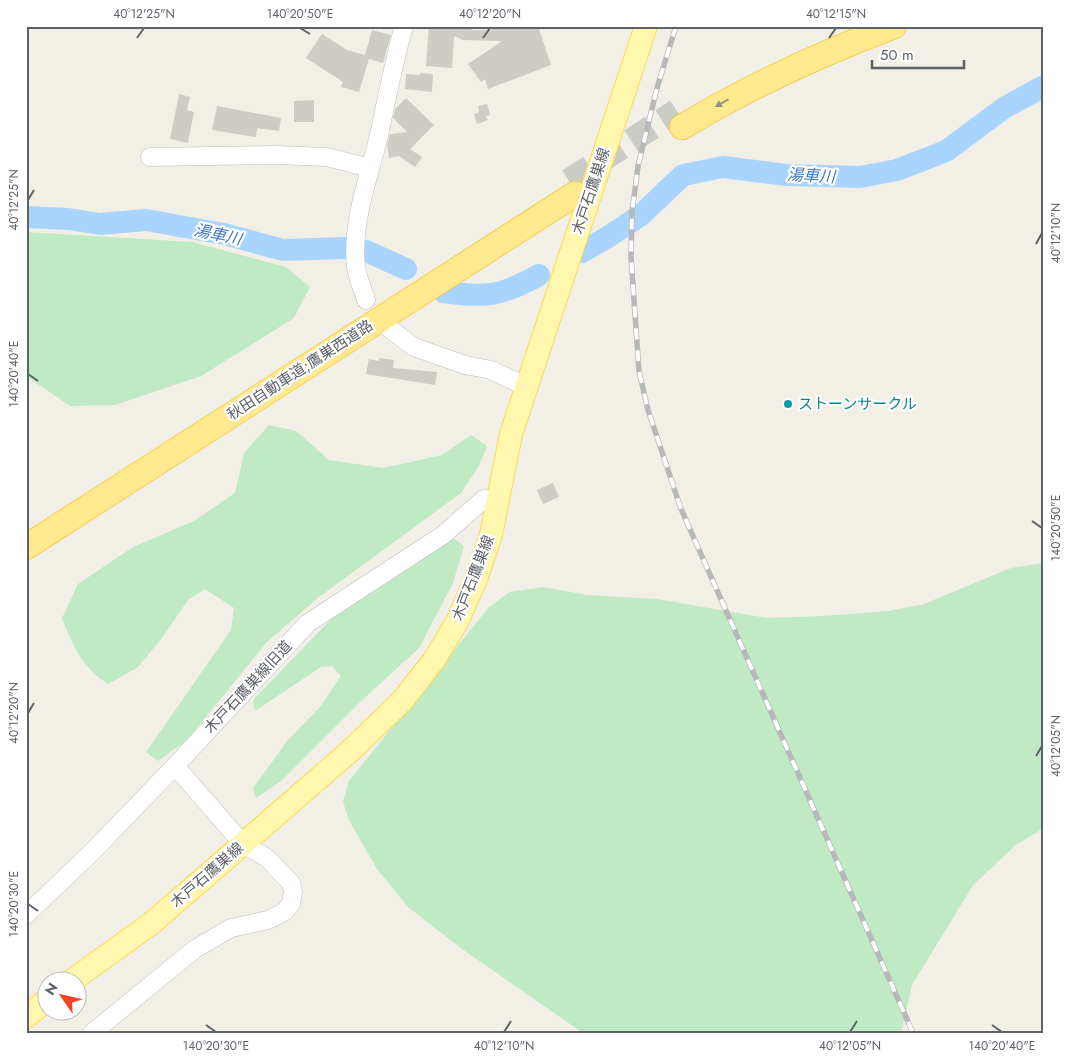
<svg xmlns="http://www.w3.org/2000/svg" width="1070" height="1059" viewBox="0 0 1070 1059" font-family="Jost,'Noto Sans JP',sans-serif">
  <rect width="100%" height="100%" fill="#f1efe6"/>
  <!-- green -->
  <path fill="#c0eac3" d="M26,232L192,242L286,267L310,287L294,318L201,376L115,405L70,406L26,376Z
    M269,425L296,431L329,460L383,468L442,455L471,435L487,446L480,464L461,493L319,597L267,642L187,740L158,761L146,752L231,630L234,608L205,589L188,600L162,638L137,668L108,684C81,666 74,648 62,618L78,584L133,547L194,521L235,493L244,453Z
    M453,538L464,546L453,583L419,648L359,703L281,781L256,798L253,788L288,740L320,707L341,676L332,666L321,667L255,711L253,700L337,613Z
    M1044,563V828L1017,844L973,885L912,985L901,1033H583L462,949L408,907L377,869L349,820L343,802L349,781L489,607L510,592L543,587L587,595L657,599L767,618L823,616L889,611L924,604L1011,568Z"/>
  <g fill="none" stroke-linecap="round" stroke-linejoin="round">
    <!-- river -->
    <path stroke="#a8d4ff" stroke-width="22" d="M26,217L68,219L100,224L146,220L224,234L283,250L347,248L366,251L406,269
      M582,252L608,237L641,215L683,175L723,167L787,175L860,177L897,170L946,151L1004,108L1044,86
      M444,292C487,298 501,296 539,275"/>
  </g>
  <!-- building -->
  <path fill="#ceccc5" d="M429,26H467L473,30H492V26H538L551,65L488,89L485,79L481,82L468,64L502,41L463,40L454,36L452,68L426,66Z
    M372,30L391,35L383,63L369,59L359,92L341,87L343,82L306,58L322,34L347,50L365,55Z
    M420,73L433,74L432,92L405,89L406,74L420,75Z
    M179,94L190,97L187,110L194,112L188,143L170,139Z
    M406,98L434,125L410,149L422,157L415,167L399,156L389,158L387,145L390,134L407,132L393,118L395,109Z
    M314,100V122H294V101Z
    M487,104L490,115L486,116L488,120L477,124L474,114L479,112L478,106Z
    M217,106L281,118L279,131L257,128L256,137L212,130Z
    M379,358L394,360L393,368L437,372L435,385L366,374L369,359L379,361Z
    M553,483L559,497L543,504L537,490Z"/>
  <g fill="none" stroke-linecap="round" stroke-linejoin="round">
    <!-- highway-tunnel -->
    <path stroke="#ccccc6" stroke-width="25" stroke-dasharray="25 12" stroke-linecap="butt" d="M569,181L677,111"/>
    <!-- minor casing -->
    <g stroke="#babdc2" stroke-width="19">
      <path id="minor" d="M150,157L278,155L327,157L370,168
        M366,300C363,289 357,277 356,267C351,219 370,176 380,131C387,96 394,61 404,26
        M386,326L414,347L465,365L491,370L527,387
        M26,915L92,852L175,766L308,623L443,535L484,499L498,500
        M92,1033L195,949L231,928L268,920L284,912L291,904L293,892L291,883L267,858L243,844L175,766"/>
    </g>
    <!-- major casing -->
    <g stroke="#ffd851" stroke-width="24">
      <path id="major" d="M70,982L152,923L349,752L402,701L434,660L457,622L476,579L491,535L511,434L646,26
        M26,1017L48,999"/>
    </g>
    <!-- highway casing -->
    <g stroke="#f7b800" stroke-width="26">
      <path id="highway" d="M682,127C750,86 820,54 894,26
        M26,547L575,194"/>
    </g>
    <!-- minor -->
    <use href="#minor" stroke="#fff" stroke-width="18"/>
    <!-- major -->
    <use href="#major" stroke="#fff7ad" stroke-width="22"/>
    <!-- highway -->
    <use href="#highway" stroke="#ffe98f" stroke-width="25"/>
    <!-- rail casing -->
    <g stroke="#b7b8b9" stroke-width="5.5">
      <path id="rail" d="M676,26L657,88L638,166L632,212L631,257L639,371L648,410L681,509L913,1033"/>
    </g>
    <!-- rail -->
    <use href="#rail" stroke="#fff" stroke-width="4" stroke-dasharray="11" stroke-linecap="butt"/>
  </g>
  <!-- one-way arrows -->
  <defs><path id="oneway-solid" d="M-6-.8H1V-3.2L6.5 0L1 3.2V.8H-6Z" transform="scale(1.25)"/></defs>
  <use fill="#969176" href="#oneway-solid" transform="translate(722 103) rotate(150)"/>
  <!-- ticks -->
  <path fill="none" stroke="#5d6168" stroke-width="2" d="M300,28L310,34M137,38L144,28M483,38L490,28M829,38L836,28M28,200L34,190M1036,244L1042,233M28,374L38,381M1032,521L1042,528M28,713L34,703M1036,756L1042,746M28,904L38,911M206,1025L216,1032M992,1025L1002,1032M504,1032L511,1021M850,1032L857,1021"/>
  <!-- markers -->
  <circle fill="#0f9aa8" stroke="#fff" stroke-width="2" cx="788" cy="404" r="5"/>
  <g text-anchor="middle" stroke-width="4.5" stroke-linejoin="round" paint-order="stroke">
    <!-- street labels -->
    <g font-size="15" fill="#5d6168" stroke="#fff">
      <text transform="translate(591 191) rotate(-72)" y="5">木戸石鷹巣線</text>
      <text transform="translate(300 370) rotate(-33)" y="5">秋田自動車道;鷹巣西道路</text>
      <text transform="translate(473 578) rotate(-69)" y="5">木戸石鷹巣線</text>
      <text transform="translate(248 687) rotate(-47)" y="5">木戸石鷹巣線旧道</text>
      <text transform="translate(207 875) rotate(-41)" y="5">木戸石鷹巣線</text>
    </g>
    <!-- culture labels -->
    <g font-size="15" fill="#0d838f" stroke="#fff" text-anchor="start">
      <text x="798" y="409">ストーンサークル</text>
    </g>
    <!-- water labels -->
    <g font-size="16" font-style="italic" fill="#3c77c6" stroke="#fff">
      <text transform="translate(811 175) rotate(3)" y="6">湯車川</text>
      <text transform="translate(218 234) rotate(12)" y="6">湯車川</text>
    </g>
  </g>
  <!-- border -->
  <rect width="1070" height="1059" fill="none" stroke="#ffffff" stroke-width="55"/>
  <!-- north arrow -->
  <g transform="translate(62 996) rotate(304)"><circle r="24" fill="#ffffff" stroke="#bec0c3"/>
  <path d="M0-4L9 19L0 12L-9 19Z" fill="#fa4123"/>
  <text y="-8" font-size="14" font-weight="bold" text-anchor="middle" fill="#5d6168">N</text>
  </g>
  <!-- scale -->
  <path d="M872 60v8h92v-8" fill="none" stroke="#5d6168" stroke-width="2.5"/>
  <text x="880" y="60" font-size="15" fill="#5d6168" stroke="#ffffff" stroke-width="4" paint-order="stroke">50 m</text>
  <rect x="28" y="28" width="1014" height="1004" fill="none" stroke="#5d6168" stroke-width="2"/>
  <g font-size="12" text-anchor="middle" fill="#5d6168">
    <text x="144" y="18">40°12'25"N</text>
    <text x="300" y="18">140°20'50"E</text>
    <text x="490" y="18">40°12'20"N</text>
    <text x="836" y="18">40°12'15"N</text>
    <text transform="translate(14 200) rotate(-90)" y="4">40°12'25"N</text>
    <text transform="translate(1056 233) rotate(-90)" y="4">40°12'10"N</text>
    <text transform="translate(14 374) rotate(-90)" y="4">140°20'40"E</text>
    <text transform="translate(1056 528) rotate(-90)" y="4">140°20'50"E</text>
    <text transform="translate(14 713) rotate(-90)" y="4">40°12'20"N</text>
    <text transform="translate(1056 746) rotate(-90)" y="4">40°12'05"N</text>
    <text transform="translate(14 904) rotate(-90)" y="4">140°20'30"E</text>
    <text x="216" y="1050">140°20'30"E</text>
    <text x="504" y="1050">40°12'10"N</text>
    <text x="850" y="1050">40°12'05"N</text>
    <text x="1002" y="1050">140°20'40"E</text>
  </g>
</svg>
